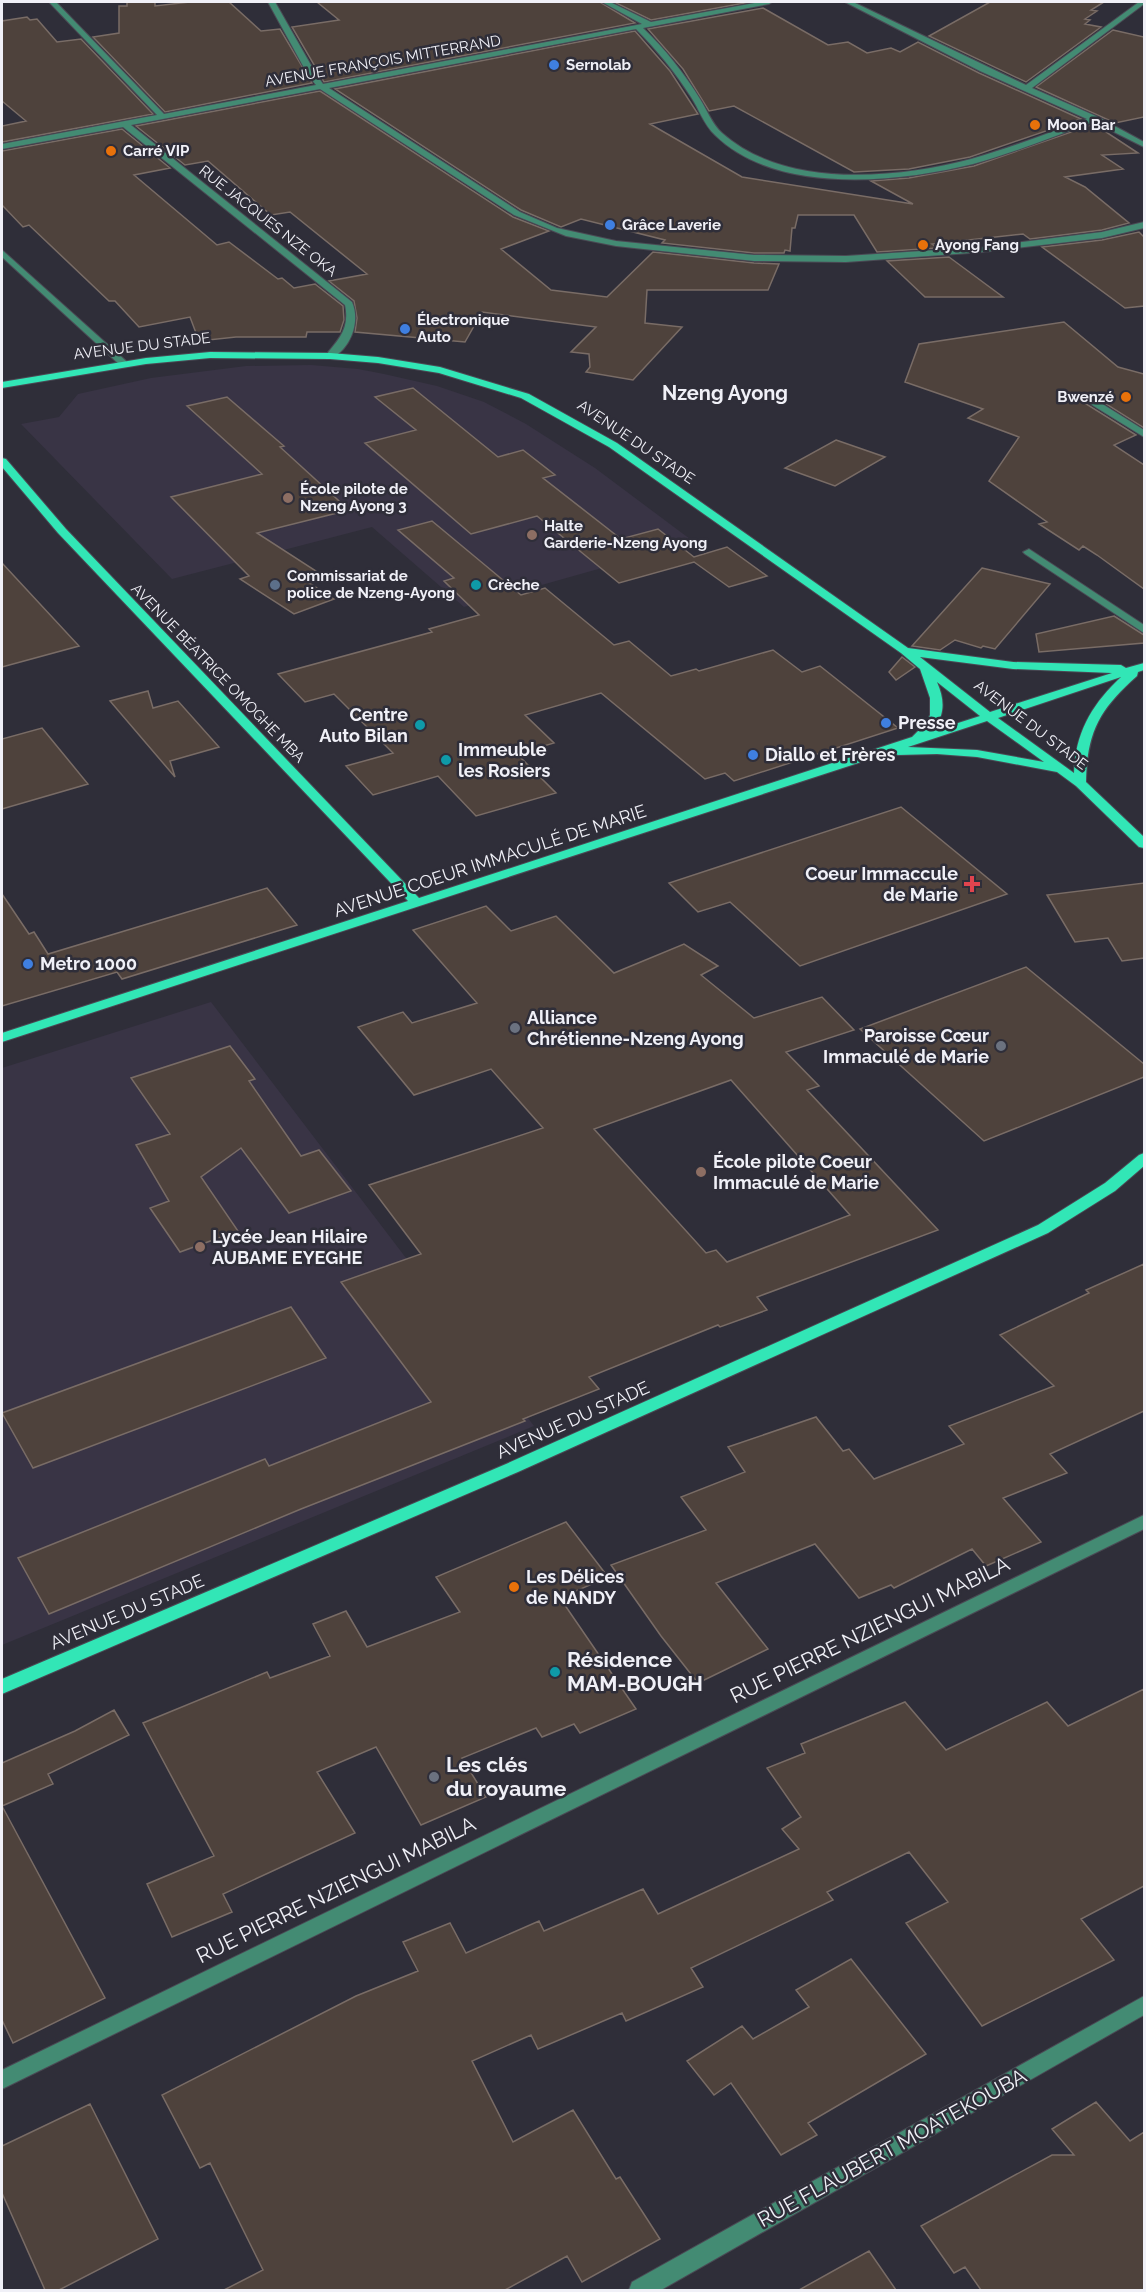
<svg xmlns="http://www.w3.org/2000/svg" width="1146" height="2292" viewBox="0 0 1146 2292" font-family="Raleway,sans-serif">
  <rect width="100%" height="100%" fill="#2f2e39"/>
  <!-- education -->
  <path fill="#393445" d="M311,365L358,369L384,374L437,386L484,402L526,424L595,468L694,542L464,607L372,527L172,579L21,424L59,417L78,394L151,378L246,366Z
    M211,1002L534,1426L2,1645V1068Z"/>
  <!-- building -->
  <path fill="#4e423c" stroke="#796c66" stroke-width="1.5" fill-rule="evenodd" d="M127,2H155V6L190,2H229L261,31L280,29L312,83L165,112L93,37L119,33V6H127Z
    M317,2H600L635,23L324,82L292,27L339,20Z
    M614,2H750L651,20Z
    M990,2H1104L1091,10L1097,11L1085,19L1090,20L1085,24L1101,27L1026,82L929,36Z
    M763,8L828,45L848,42L867,53L891,48L900,52L918,42L979,73L1081,119L970,157L909,169L854,172L734,106L709,111L683,69L648,29Z
    M27,17L30,20L37,19L57,42L81,39L153,114L2,142V126L26,121L2,101V21Z
    M1113,30L1144,37V117L1115,123L1036,87Z
    M635,31L670,71L698,114L650,124L742,177L913,204L871,181L909,178L974,166L1094,124L1138,153L1102,155L1123,169L1065,177L1085,187L1129,223L1102,230L1030,239L1023,234L932,244L937,248L877,252L854,215H798L795,228H792L790,251L785,250L784,253H754L662,243L665,240L581,219L561,227L521,210L335,89Z
    M320,91L513,217L549,231L501,249L551,290L607,297L653,252L754,263L779,264L768,290H647L645,323L682,327L633,380L586,372L590,367L589,354L571,352L596,327L482,312L465,342L355,332L357,318L354,301L329,281L367,274L290,212L271,215L208,161L185,165L136,126Z
    M122,129L170,168L134,175L217,245L229,242L278,279L282,278L294,288L315,284L343,306L344,320L340,332H307L306,337H236L199,341L190,317L139,327L115,301H109L29,225L23,227L2,205V151Z
    M1139,232L1144,237V306L1125,308L1042,247L1102,240Z
    M949,257L1003,297H925L887,261Z
    M1064,322L1118,367L1144,374V428L1089,393L1081,397L1083,402L1136,435L1114,445L1144,465V589L1097,555L1083,546L1079,550L1039,524L1047,522L989,481L1019,437L968,418L983,409L905,382L919,344Z
    M413,388L498,457L523,450L555,475L543,478L621,539L658,529L694,557L727,547L767,576L729,587L694,562L619,583L537,516L471,534L365,443L416,430L375,397Z
    M227,397L284,446L280,447L349,510L257,533L316,571L300,577L334,599L294,614L240,579L249,576L171,497L262,474L187,406Z
    M836,440L885,457L835,486L785,468Z
    M432,521L521,595L545,588L614,645L629,641L671,676L696,669L699,671L773,650L802,672L820,666L898,728L734,781L725,773L705,779L601,693L525,715L554,743L517,754L556,793L476,816L438,776L373,795L346,766L393,753L334,694L305,702L278,674L432,632L429,629L479,615L444,581L454,578L398,530Z
    M2,563L79,646L2,667Z
    M982,568L1050,584L995,649L983,646L981,648L955,640L940,650L912,646Z
    M1114,616L1144,635V643L1039,652L1036,634Z
    M902,657L915,667L896,680L889,672Z
    M148,691L153,708L178,701L219,747L170,761L175,777L110,701Z
    M42,728L88,784L2,809V739Z
    M901,807L1007,894L800,966L730,902L698,912L669,883Z
    M1144,883V958L1122,961L1108,938L1075,942L1047,895Z
    M267,888L297,925L122,979L117,972L2,1006V894L29,934L34,932L48,954Z
    M486,906L511,931L556,916L614,973L684,944L718,966L701,975L754,1018L822,997L854,1030L786,1052L819,1086L807,1090L938,1230L757,1297L767,1310L720,1327L718,1325L589,1377L599,1389L523,1419L525,1421L301,1509L49,1614L18,1558L265,1459L269,1466L431,1402L341,1282L421,1254L369,1185L543,1128L491,1069L414,1095L358,1027L403,1012L412,1023L477,1003L413,930ZM731,1080L850,1215L727,1262L716,1250L706,1253L594,1129Z
    M1026,967L1144,1064V1077L984,1141L860,1029Z
    M230,1046L255,1079L249,1081L301,1156L319,1150L351,1191L289,1213L241,1148L201,1177L238,1231L180,1252L150,1208L169,1201L136,1145L170,1134L131,1078Z
    M1144,1264V1411L1050,1454L1067,1473L1003,1498L1041,1542L986,1566L972,1549L894,1588L891,1585L859,1598L815,1544L716,1583L768,1649L698,1683L661,1636L611,1565L706,1530L681,1497L745,1472L728,1447L816,1417L843,1451L849,1449L874,1479L964,1444L949,1426L1054,1386L1000,1335L1089,1293L1086,1290Z
    M291,1307L326,1358L33,1468L2,1413Z
    M566,1522L608,1577L560,1598L636,1709L580,1733L574,1724L542,1737L536,1728L462,1758L486,1797L421,1825L376,1747L317,1772L355,1833L223,1894L232,1912L172,1937L147,1884L214,1856L143,1723L267,1672L270,1678L330,1656L313,1624L346,1611L367,1647L460,1612L436,1577Z
    M1144,1689V1886L1081,1919L1114,1960L982,2026L906,1923L948,1902L909,1852L827,1892L833,1900L691,1968L703,1987L626,2021L622,2013L538,2049L531,2035L472,2061L513,2142L573,2110L616,2179L620,2177L660,2239L582,2282L567,2256L505,2290H224L263,2270L210,2163L200,2168L162,2095L356,1996L418,1971L403,1942L450,1923L466,1953L539,1921L544,1931L643,1889L658,1914L799,1849L782,1829L801,1817L767,1768L805,1753L801,1744L905,1702L946,1750L1047,1702L1068,1726Z
    M114,1710L129,1735L48,1774L53,1784L2,1806V1763L75,1731Z
    M2,1806L105,1998L13,2043L2,2020Z
    M851,1959L926,2054L808,2123L817,2135L781,2155L731,2083L714,2095L687,2061L742,2026L753,2039L809,2007L796,1990Z
    M1096,2102L1130,2141L1144,2132V2290H981L965,2267L954,2273L921,2226L1052,2155H1074L1052,2129Z
    M90,2104L158,2239L59,2290H45L2,2193V2146Z
    M869,2251L896,2290H799Z"/>
  <g fill="none" stroke-linecap="round" stroke-linejoin="round">
    <!-- minor casing -->
    <g stroke="#4a4954" stroke-width="2">
      <path id="minor" d="M49,2H56L164,114L316,85L308,75L268,2H275L316,74L323,84L642,24L602,2H610L651,22L760,2H772L769,4L643,28C665,49 684,73 700,99C707,110 712,124 722,133C785,189 895,179 971,159C1010,148 1048,133 1087,119L980,71L845,2H853L1026,85L1139,2H1144V4L1032,88L1098,117L1144,142V147L1094,122C1054,136 1014,153 973,164C896,183 776,195 715,135C704,125 699,109 691,97C675,72 657,50 636,29L329,88L520,212L557,228L616,241L754,255L846,256L983,247L1102,232L1144,222V228L1102,238L983,252L846,262L754,261L616,246L566,236L514,215L320,89L131,125L352,302C361,322 350,350 330,359L325,356C339,339 350,328 345,305L123,127L2,149V144L157,115Z
        M2,250L126,361V365H120L2,257Z
        M1088,395L1144,430V437L1084,400L1083,398Z
        M1029,549L1144,625V633L1025,554L1023,552Z
        M1144,1515V1529L2,2089V2070Z
        M1144,1996V2015L661,2290H629L632,2282Z"/>
    </g>
    <!-- major casing -->
    <g stroke="#4a4954" stroke-width="2">
      <path id="major" d="M210,352L330,353L378,357L440,367L529,394L617,443L908,648L1013,662L1121,665L1126,668L1144,663V670L1138,672L1137,676C1100,709 1087,731 1086,782L1144,837V848L1139,847L1076,786L1057,772L977,757L937,754L898,755L892,752L2,1042V1033L408,901L58,533L2,467V458L6,459L66,529L419,898L912,737L927,722L930,715V698L920,669L901,653L609,447L521,398L439,373L378,363L330,359L210,358L146,364L2,388V382L146,358ZM920,657L1013,669L1112,673L990,712ZM1121,677C1092,704 1075,733 1074,773L998,718ZM937,682L980,716L933,731C945,715 945,700 937,682ZM987,721L1044,762L977,750L908,747Z
        M1144,1153V1166L1115,1191L1048,1233L518,1472L2,1694V1679L506,1464L1038,1225L1105,1183L1139,1155Z"/>
    </g>
    <!-- minor -->
    <use href="#minor" fill="#438b73" fill-rule="evenodd"/>
    <!-- major -->
    <use href="#major" fill="#32e6b6" fill-rule="evenodd"/>
  </g>
  <!-- markers -->
  <g fill="#3f7fe0" stroke="#2f2e39" stroke-width="2">
    <circle cx="554" cy="65" r="6"/>
    <circle cx="610" cy="225" r="6"/>
    <circle cx="405" cy="329" r="6"/>
    <circle cx="886" cy="723" r="6"/>
    <circle cx="753" cy="755" r="6"/>
    <circle cx="28" cy="964" r="6"/>
  </g>
  <g fill="#e8710a" stroke="#2f2e39" stroke-width="2">
    <circle cx="1035" cy="125" r="6"/>
    <circle cx="111" cy="151" r="6"/>
    <circle cx="923" cy="245" r="6"/>
    <circle cx="1126" cy="397" r="6"/>
    <circle cx="514" cy="1587" r="6"/>
  </g>
  <g fill="#8d6e63" stroke="#2f2e39" stroke-width="2">
    <circle cx="288" cy="498" r="6"/>
    <circle cx="532" cy="535" r="6"/>
    <circle cx="701" cy="1172" r="6"/>
    <circle cx="200" cy="1247" r="6"/>
  </g>
  <circle fill="#5c6f8a" stroke="#2f2e39" stroke-width="2" cx="275" cy="585" r="6"/>
  <g fill="#0f9aa8" stroke="#2f2e39" stroke-width="2">
    <circle cx="476" cy="585" r="6"/>
    <circle cx="420" cy="725" r="6"/>
    <circle cx="446" cy="760" r="6"/>
    <circle cx="555" cy="1672" r="6"/>
  </g>
  <path fill="#e0444e" stroke="#2f2e39" stroke-width="2" d="M969 875h6v6h6v6h-6v6h-6v-6h-6v-6h6z"/>
  <g fill="#6b7280" stroke="#2f2e39" stroke-width="2">
    <circle cx="515" cy="1028" r="6"/>
    <circle cx="1001" cy="1046" r="6"/>
    <circle cx="434" cy="1777" r="6"/>
  </g>
  <g text-anchor="middle" stroke-width="5" stroke-linejoin="round" paint-order="stroke">
    <!-- far-street labels -->
    <g font-size="15" fill="#f0f0f7" stroke="#2f2e39">
      <text transform="translate(383 61) rotate(-10)" y="5">AVENUE FRANÇOIS MITTERRAND</text>
      <text transform="translate(268 221) rotate(38)" y="5">RUE JACQUES NZE OKA</text>
      <text transform="translate(142 346) rotate(-7)" y="5">AVENUE DU STADE</text>
      <text transform="translate(636 442) rotate(34)" y="5">AVENUE DU STADE</text>
      <text transform="translate(218 673) rotate(46)" y="5">AVENUE BÉATRICE OMOGHE MBA</text>
      <text transform="translate(1031 725) rotate(37)" y="5">AVENUE DU STADE</text>
    </g>
    <!-- far-poi labels -->
    <g font-size="15" font-weight="bold" fill="#f0f0f7" stroke="#2f2e39" text-anchor="start">
      <text x="566" y="70">Sernolab</text>
      <text x="1047" y="130">Moon Bar</text>
      <text x="123" y="156">Carré VIP</text>
      <text x="622" y="230">Grâce Laverie</text>
      <text x="935" y="250">Ayong Fang</text>
      <text x="417" y="325">Électronique<tspan x="417" dy="17">Auto</tspan></text>
      <text x="1114" y="402" text-anchor="end">Bwenzé</text>
      <text x="300" y="494">École pilote de<tspan x="300" dy="17">Nzeng Ayong 3</tspan></text>
      <text x="544" y="531">Halte<tspan x="544" dy="17">Garderie-Nzeng Ayong</tspan></text>
      <text x="287" y="581">Commissariat de<tspan x="287" dy="17">police de Nzeng-Ayong</tspan></text>
      <text x="488" y="590">Crèche</text>
    </g>
    <!-- poi labels -->
    <g font-size="18" font-weight="bold" fill="#f0f0f7" stroke="#2f2e39" text-anchor="start">
      <text x="408" y="721" text-anchor="end">Centre<tspan x="408" dy="21">Auto Bilan</tspan></text>
      <text x="898" y="729">Presse</text>
      <text x="458" y="756">Immeuble<tspan x="458" dy="21">les Rosiers</tspan></text>
      <text x="765" y="761">Diallo et Frères</text>
      <text x="958" y="880" text-anchor="end">Coeur Immaccule<tspan x="958" dy="21">de Marie</tspan></text>
      <text x="40" y="970">Metro 1000</text>
      <text x="527" y="1024">Alliance<tspan x="527" dy="21">Chrétienne-Nzeng Ayong</tspan></text>
      <text x="989" y="1042" text-anchor="end">Paroisse Cœur<tspan x="989" dy="21">Immaculé de Marie</tspan></text>
      <text x="713" y="1168">École pilote Coeur<tspan x="713" dy="21">Immaculé de Marie</tspan></text>
      <text x="212" y="1243">Lycée Jean Hilaire<tspan x="212" dy="21">AUBAME EYEGHE</tspan></text>
      <text x="526" y="1583">Les Délices<tspan x="526" dy="21">de NANDY</tspan></text>
    </g>
    <!-- street labels -->
    <g font-size="18" fill="#f0f0f7" stroke="#2f2e39">
      <text transform="translate(490 861) rotate(-18)" y="6">AVENUE COEUR IMMACULÉ DE MARIE</text>
      <text transform="translate(573 1420) rotate(-24)" y="6">AVENUE DU STADE</text>
      <text transform="translate(127 1612) rotate(-23)" y="6">AVENUE DU STADE</text>
    </g>
    <!-- far-district labels -->
    <g font-size="20" font-weight="bold" fill="#f0f0f7" stroke="#2f2e39">
      <text x="725" y="400">Nzeng Ayong</text>
    </g>
    <!-- near-street labels -->
    <g font-size="21" fill="#f0f0f7" stroke="#2f2e39">
      <text transform="translate(870 1630) rotate(-26)" y="7">RUE PIERRE NZIENGUI MABILA</text>
      <text transform="translate(336 1890) rotate(-26)" y="7">RUE PIERRE NZIENGUI MABILA</text>
      <text transform="translate(892 2148) rotate(-29)" y="7">RUE FLAUBERT MOATEKOUBA</text>
    </g>
    <!-- near-poi labels -->
    <g font-size="21" font-weight="bold" fill="#f0f0f7" stroke="#2f2e39" text-anchor="start">
      <text x="567" y="1667">Résidence<tspan x="567" dy="24">MAM-BOUGH</tspan></text>
      <text x="446" y="1772">Les clés<tspan x="446" dy="24">du royaume</tspan></text>
    </g>
  </g>
  <!-- border -->
  <rect width="1146" height="2292" fill="none" stroke="#f0f0f7" stroke-width="6"/>
</svg>
